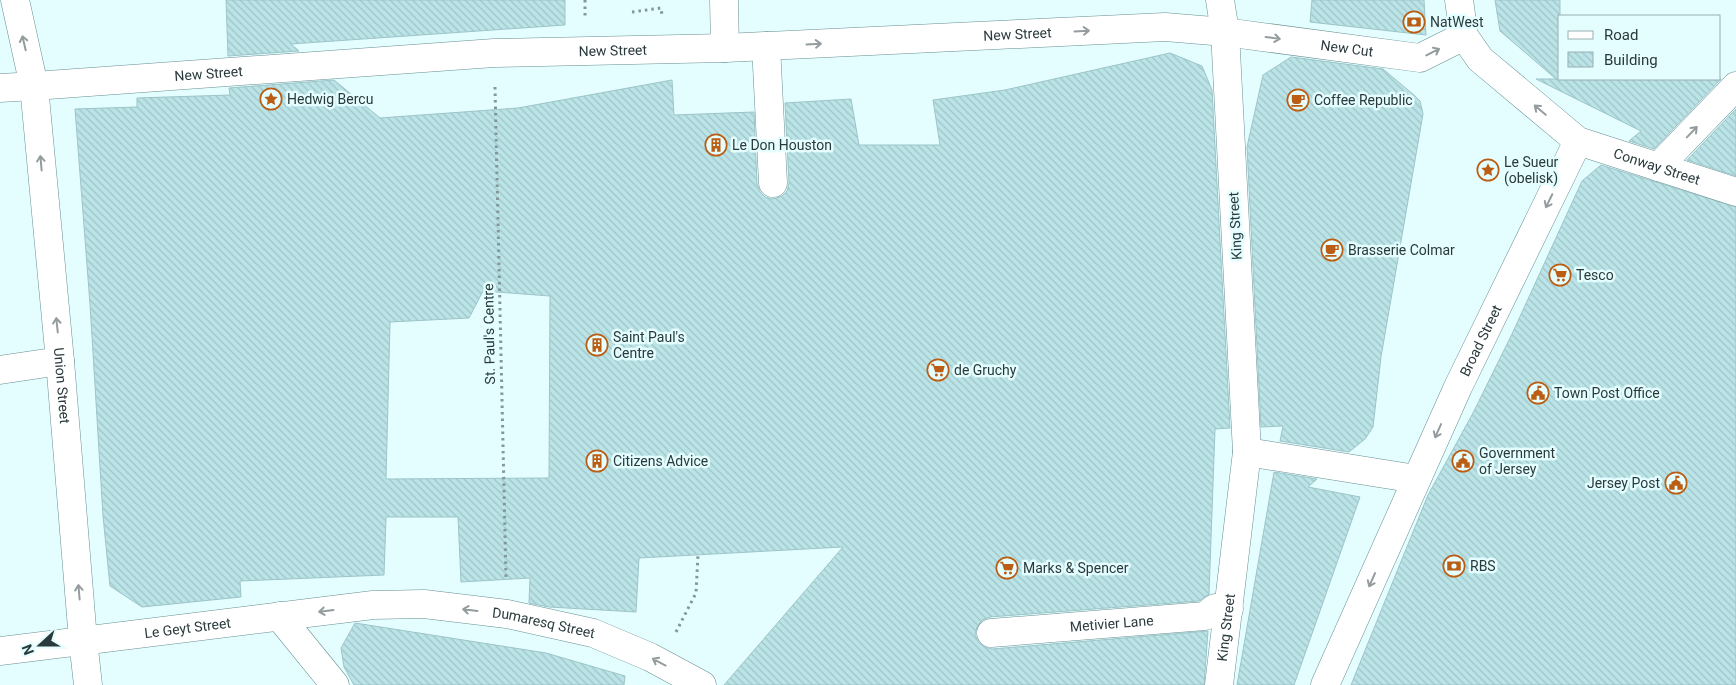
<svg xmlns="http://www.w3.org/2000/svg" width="1736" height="685" viewBox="0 0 1736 685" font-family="Roboto,sans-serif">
  <defs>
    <pattern id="building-back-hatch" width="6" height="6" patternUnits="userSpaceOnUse" patternTransform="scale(1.25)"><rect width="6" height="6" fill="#bae4e7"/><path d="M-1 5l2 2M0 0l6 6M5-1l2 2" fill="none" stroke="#a0c4c7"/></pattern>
  </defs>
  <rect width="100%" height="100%" fill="#e4fdff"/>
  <!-- building -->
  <path fill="url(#building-back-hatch)" stroke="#9dc5c8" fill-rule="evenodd" d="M226,0H565V25L291,44L299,51L228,56Z
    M1312,0H1424L1426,35L1310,22Z
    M1495,0H1560V79H1721L1654,149L1629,141L1641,131L1536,79H1556L1500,31Z
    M1170,53L1202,66L1212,90L1230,428L1215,429L1209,594L1199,601L990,617L982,620L977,627L975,634L978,642L985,647L992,649L1208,631L1204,685H724L843,547L639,558L636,612L549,607L529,603L530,578L461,582L458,517H386L384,575L240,581L241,597L142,607L110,586L103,516L90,304L75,109L137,107V98L230,95L229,88L334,80L380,118L518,108L672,80L674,115L754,112L757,184L760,192L765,197L773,199L782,196L787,191L789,183L785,103L851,99L859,145H940L933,100L1005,90ZM483,291L550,296L549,478L386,479L390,322L469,318Z
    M1291,57L1383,69L1414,95L1420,101L1423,114L1381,357L1373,427L1365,439L1349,452L1280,441L1283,426L1261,427L1247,147L1263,75Z
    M1736,109V176L1687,160Z
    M1601,165L1736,207V685H1351L1428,495L1473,413L1512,334L1582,181Z
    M1274,472L1317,479L1308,487L1360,497L1294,685H1237Z
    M355,623L546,653L625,676L624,685H354L344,667L341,648Z"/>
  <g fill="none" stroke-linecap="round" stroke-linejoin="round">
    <!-- minor casing -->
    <g stroke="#688f92" stroke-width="29">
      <g id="minor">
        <path d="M724,0L725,48"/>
        <path id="s1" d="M1459,0L1464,36L1480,59L1578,141L1736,192"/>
        <path d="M766,46L773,183"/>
        <path id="s2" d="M34,86L494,53L725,48L1165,27L1225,32L1420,58L1464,36"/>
        <path d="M1658,167L1736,86"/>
        <path d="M0,370L60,361"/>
        <path d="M1247,452L1416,479"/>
        <path d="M279,616L335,685"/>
        <path id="s3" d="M991,633L1205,616L1215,608L1229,609"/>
        <path id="s4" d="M0,651L373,605L424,604L507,614L593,633L650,657L702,685"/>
        <path id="s5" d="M1219,685L1247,452L1225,32L1220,0"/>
        <path id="s6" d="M1325,685L1458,387L1578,141"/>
      </g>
    </g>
    <!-- major casing -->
    <g stroke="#688f92" stroke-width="29">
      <g id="major">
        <path id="s7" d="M15,0L34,86L60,361L83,640L88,685"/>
        <path d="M0,88L34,86"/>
      </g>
    </g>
    <!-- path -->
    <path stroke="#839799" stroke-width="3" stroke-dasharray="2.5 4" stroke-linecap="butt" d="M585,0V17
      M632,12L661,8L662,15
      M495,87L506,578
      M676,632L696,593L698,555"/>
    <!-- minor -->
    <use href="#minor" stroke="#fff" stroke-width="28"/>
    <!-- major -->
    <use href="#major" stroke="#fff" stroke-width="28"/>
  </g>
  <!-- one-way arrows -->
  <defs><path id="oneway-shaft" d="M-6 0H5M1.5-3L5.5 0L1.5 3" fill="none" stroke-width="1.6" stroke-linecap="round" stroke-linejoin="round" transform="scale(1.25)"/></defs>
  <g stroke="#949c9e">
    <use href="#oneway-shaft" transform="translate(1082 31) rotate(-3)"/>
    <use href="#oneway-shaft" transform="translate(1273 38) rotate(8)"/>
    <use href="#oneway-shaft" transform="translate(24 43) rotate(-103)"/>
    <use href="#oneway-shaft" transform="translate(814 44) rotate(-3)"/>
    <use href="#oneway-shaft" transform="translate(1433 52) rotate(-27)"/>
    <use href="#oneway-shaft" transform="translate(1540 110) rotate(-140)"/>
    <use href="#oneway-shaft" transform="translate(1692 132) rotate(-46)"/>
    <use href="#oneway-shaft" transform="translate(41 163) rotate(-95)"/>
    <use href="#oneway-shaft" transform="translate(1549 201) rotate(116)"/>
    <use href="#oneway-shaft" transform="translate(57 325) rotate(-96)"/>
    <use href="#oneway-shaft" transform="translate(1438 431) rotate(114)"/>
    <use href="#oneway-shaft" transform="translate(1372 580) rotate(114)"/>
    <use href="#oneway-shaft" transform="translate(79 592) rotate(-95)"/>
    <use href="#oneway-shaft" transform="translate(470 610) rotate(-173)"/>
    <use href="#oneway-shaft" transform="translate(326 611) rotate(173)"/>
    <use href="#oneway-shaft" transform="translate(659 662) rotate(-152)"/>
  </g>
  <!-- icons -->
  <defs>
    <g id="bank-ring" transform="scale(1.125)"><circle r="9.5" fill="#e4fdff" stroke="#bb5d12" stroke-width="1.5"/><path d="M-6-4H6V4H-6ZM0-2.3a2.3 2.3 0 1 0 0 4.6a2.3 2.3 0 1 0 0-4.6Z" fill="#bb5d12"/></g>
    <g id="sight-ring" transform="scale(1.125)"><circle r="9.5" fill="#e4fdff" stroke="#bb5d12" stroke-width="1.5"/><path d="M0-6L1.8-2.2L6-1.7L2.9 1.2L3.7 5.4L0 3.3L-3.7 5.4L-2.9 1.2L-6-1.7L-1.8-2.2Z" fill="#bb5d12"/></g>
    <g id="cafe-ring" transform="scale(1.125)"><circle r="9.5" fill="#e4fdff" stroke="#bb5d12" stroke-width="1.5"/><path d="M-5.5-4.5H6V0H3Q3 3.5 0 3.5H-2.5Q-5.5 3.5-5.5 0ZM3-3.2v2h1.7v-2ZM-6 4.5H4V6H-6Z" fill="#bb5d12"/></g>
    <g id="building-ring" transform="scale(1.125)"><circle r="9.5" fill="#e4fdff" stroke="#bb5d12" stroke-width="1.5"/><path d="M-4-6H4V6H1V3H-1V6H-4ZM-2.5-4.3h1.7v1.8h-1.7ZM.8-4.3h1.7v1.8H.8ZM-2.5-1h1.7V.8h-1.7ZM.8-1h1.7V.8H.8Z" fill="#bb5d12"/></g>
    <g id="supermarket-ring" transform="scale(1.125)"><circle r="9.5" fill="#e4fdff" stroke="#bb5d12" stroke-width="1.5"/><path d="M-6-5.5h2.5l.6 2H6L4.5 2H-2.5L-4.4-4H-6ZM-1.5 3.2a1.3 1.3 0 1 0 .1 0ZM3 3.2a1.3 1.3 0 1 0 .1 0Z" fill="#bb5d12"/></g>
    <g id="civic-ring" transform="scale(1.125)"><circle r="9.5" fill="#e4fdff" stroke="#bb5d12" stroke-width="1.5"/><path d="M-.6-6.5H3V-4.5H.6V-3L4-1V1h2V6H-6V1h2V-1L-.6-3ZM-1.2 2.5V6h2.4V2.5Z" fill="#bb5d12"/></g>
  </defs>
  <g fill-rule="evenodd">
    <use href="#bank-ring" x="1414" y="22"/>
    <use href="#sight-ring" x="271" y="99"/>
    <use href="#cafe-ring" x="1298" y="100"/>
    <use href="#building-ring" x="716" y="145"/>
    <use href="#sight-ring" x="1488" y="170"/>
    <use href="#cafe-ring" x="1332" y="250"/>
    <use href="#supermarket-ring" x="1560" y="275"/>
    <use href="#building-ring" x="597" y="345"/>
    <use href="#supermarket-ring" x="938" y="370"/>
    <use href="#civic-ring" x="1538" y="393"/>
    <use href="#building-ring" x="597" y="461"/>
    <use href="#civic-ring" x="1463" y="461"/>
    <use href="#civic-ring" x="1676" y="483"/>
    <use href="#bank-ring" x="1454" y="566"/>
    <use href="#supermarket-ring" x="1007" y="568"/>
  </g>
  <g text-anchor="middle" stroke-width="5" stroke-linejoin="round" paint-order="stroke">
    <!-- poi labels -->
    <g font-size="14" fill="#2a3a3c" stroke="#e4fdff" text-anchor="start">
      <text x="1430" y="27">NatWest</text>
      <text x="287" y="104">Hedwig Bercu</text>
      <text x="1314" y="105">Coffee Republic</text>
      <text x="732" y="150">Le Don Houston</text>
      <text x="1504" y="167">Le Sueur<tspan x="1504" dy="16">(obelisk)</tspan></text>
      <text x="1348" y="255">Brasserie Colmar</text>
      <text x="1576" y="280">Tesco</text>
      <text x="613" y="342">Saint Paul's<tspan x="613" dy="16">Centre</tspan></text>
      <text x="954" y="375">de Gruchy</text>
      <text x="1554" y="398">Town Post Office</text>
      <text x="1479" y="458">Government<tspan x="1479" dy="16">of Jersey</tspan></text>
      <text x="613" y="466">Citizens Advice</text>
      <text x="1660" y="488" text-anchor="end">Jersey Post</text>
      <text x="1470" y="571">RBS</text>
      <text x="1023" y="573">Marks &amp; Spencer</text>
    </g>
    <!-- street labels -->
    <g font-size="14" fill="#2a3a3c" stroke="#e4fdff">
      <text dy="5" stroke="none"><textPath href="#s2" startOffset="985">New Street</textPath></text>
      <text dy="5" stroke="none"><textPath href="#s2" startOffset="1316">New Cut</textPath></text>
      <text dy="5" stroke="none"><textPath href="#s2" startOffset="580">New Street</textPath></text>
      <text dy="5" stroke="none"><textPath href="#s2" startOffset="175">New Street</textPath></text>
      <text dy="5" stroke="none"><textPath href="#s1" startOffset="275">Conway Street</textPath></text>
      <text transform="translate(1235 226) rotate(-93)" y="5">King Street</text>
      <text transform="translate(489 334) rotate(-91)" y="5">St. Paul's Centre</text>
      <text dy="5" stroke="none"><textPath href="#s6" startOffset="378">Broad Street</textPath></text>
      <text dy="5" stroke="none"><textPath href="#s7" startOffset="389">Union Street</textPath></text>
      <text dy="5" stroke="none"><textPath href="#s4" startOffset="548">Dumaresq Street</textPath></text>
      <text dy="5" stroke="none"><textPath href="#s3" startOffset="121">Metivier Lane</textPath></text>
      <text dy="5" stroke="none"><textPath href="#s4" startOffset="189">Le Geyt Street</textPath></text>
      <text dy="5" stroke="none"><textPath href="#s5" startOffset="58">King Street</textPath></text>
    </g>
  </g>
  <!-- legend -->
  <rect x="1558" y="15" width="162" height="65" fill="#e4fdff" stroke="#9aafb1"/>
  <rect x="1568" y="31" width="25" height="8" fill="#ffffff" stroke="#9aafb1"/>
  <text x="1604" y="40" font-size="15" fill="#2a3a3c">Road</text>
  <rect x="1568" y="52" width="25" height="15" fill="url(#building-back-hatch)" stroke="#9aafb1"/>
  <text x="1604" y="65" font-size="15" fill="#2a3a3c">Building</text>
  <!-- north arrow -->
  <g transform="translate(40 645) rotate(249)" stroke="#e4fdff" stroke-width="4" paint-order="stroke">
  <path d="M0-4L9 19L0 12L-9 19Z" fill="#2a3a3c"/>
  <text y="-8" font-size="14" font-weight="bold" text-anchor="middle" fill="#2a3a3c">N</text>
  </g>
</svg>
